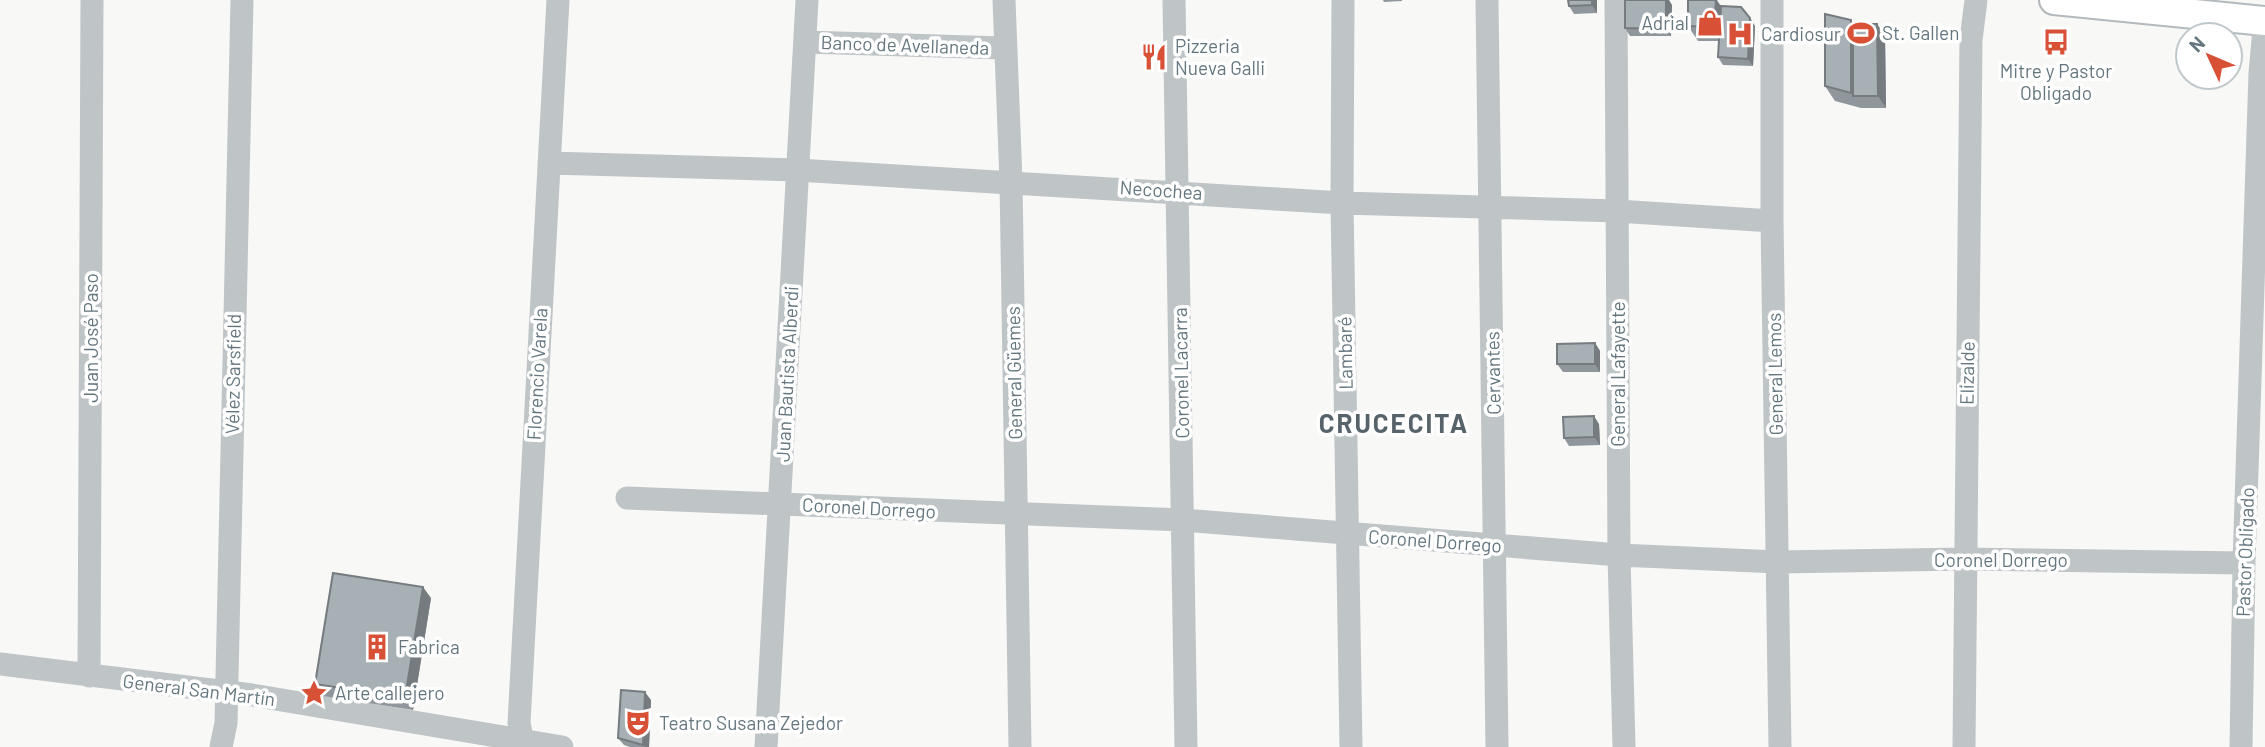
<svg xmlns="http://www.w3.org/2000/svg" width="2265" height="747" viewBox="0 0 2265 747" font-family="Barlow,sans-serif">
  <rect width="100%" height="100%" fill="#f8f8f6"/>
  <g fill="none" stroke-linecap="round" stroke-linejoin="round">
    <!-- major casing -->
    <g stroke="#b3b9bc" stroke-width="32">
      <path id="major" d="M2054,0L2265,21"/>
    </g>
    <!-- minor -->
    <path stroke="#bfc4c7" stroke-width="23" d="M1004,0L1011,181L1020,747
      M1174,0L1186,747
      M1343,0L1342,203L1351,747
      M1487,0L1497,747
      M1616,0L1619,555L1624,747
      M1772,0V221L1780,747
      M805,42L1004,48
      M549,163L797,170L1342,203L1617,211L1772,221
      M627,498L1183,520L1619,555L1778,562L1965,559L2244,563
      M0,664L252,695L562,747
      M89,676L92,0
      M221,747L226,723L242,0
      M524,747L519,723L558,0
      M766,747L807,0
      M1964,747L1971,40L1976,0
      M2241,747L2244,563L2260,73L2265,18"/>
    <!-- major -->
    <use href="#major" stroke="#fff" stroke-width="28"/>
  </g>
  <!-- wall -->
  <path fill="#90979c" d="M1383,0H1402V1L1384,2Z
    M1597,0V13L1574,14L1569,6Z
    M1688,0H1717L1721,6L1755,26L1753,66L1723,65L1718,57L1719,41H1698L1688,26Z
    M1672,5L1671,36H1630L1625,28Z
    M1853,24L1885,35L1886,108H1861L1835,101L1825,86Z
    M1595,343L1600,351V372H1563L1557,364Z
    M1599,424L1600,445L1569,446L1564,438Z
    M431,598L413,710L323,696L315,684Z
    M651,700L649,747H630L624,745L618,738Z"/>
  <!-- shaded-wall -->
  <path fill="#757b7f" d="M1592,0H1597V13L1592,5Z
    M1666,0H1669L1672,5L1671,36L1666,29Z
    M1716,0L1726,14L1725,42L1714,27Z
    M1750,18L1755,26L1753,66L1748,59Z
    M1851,20L1861,35L1853,96L1851,93Z
    M1877,24L1885,35L1886,108L1878,96Z
    M1595,343L1600,351V372L1595,364Z
    M1594,416L1599,424L1600,445L1594,437Z
    M423,587L431,598L413,710L405,698Z
    M645,692L651,700L649,747H645L643,745Z"/>
  <!-- building -->
  <path fill="#a7b0b5" stroke="#757b7f" stroke-width="2" d="M1568,0H1592V5L1569,6Z
    M1625,0H1666V29L1625,28Z
    M1688,0H1716L1714,27L1688,26Z
    M1721,6L1741,7L1750,18L1748,59L1718,57Z
    M1825,14L1851,20V93L1825,86Z
    M1853,24H1877L1878,96H1853Z
    M1595,343V364H1557V344Z
    M1594,416V437L1564,438L1563,417Z
    M333,573L423,587L405,698L315,684Z
    M621,690L645,692L643,745L618,738Z"/>
  <!-- icons -->
  <defs>
    <g id="shop-bare" transform="scale(2.1)"><path d="M-5-2.5h2.3a2.7 3.5 0 0 1 5.4 0H5L5.5 6h-11ZM-1.5-2.5h3a1.5 2.3 0 0 0-3 0Z" fill="#d85036" stroke="#fff" stroke-width="2.5" paint-order="stroke"/></g>
    <g id="stadium-bare" transform="scale(2.1)"><path d="M0-5a6.5 5 0 1 0 0 10a6.5 5 0 1 0 0-10ZM-3.5-1.8h7v3.6h-7Z" fill="#d85036" stroke="#fff" stroke-width="2.5" paint-order="stroke"/></g>
    <g id="hospital-bare" transform="scale(2.1)"><path d="M-5-5h3v3.5h4V-5h3V5h-3V1.5h-4V5h-3Z" fill="#d85036" stroke="#fff" stroke-width="2.5" paint-order="stroke"/></g>
    <g id="bus-bare" transform="scale(2.1)"><path d="M-5-6H5V4H4V6H2V4H-2V6H-4V4H-5ZM-3.5-4V0h7V-4ZM-3.5 1.2v1.5H-2V1.2ZM2 1.2v1.5H3.5V1.2Z" fill="#d85036" stroke="#fff" stroke-width="2.5" paint-order="stroke"/></g>
    <g id="restaurant-bare" transform="scale(2.1)"><path d="M-5-6h1v4h1v-4h1v4h1v-4h1v5L-1.5 .5V6h-2V.5L-5-1ZM5-6V6H3V1.5H1.5Q1.5-4 5-6Z" fill="#d85036" stroke="#fff" stroke-width="2.5" paint-order="stroke"/></g>
    <g id="building-bare" transform="scale(2.1)"><path d="M-4-6H4V6H1V3H-1V6H-4ZM-2.5-4.3h1.7v1.8h-1.7ZM.8-4.3h1.7v1.8H.8ZM-2.5-1h1.7V.8h-1.7ZM.8-1h1.7V.8H.8Z" fill="#d85036" stroke="#fff" stroke-width="2.5" paint-order="stroke"/></g>
    <g id="sight-bare" transform="scale(2.1)"><path d="M0-6L1.8-2.2L6-1.7L2.9 1.2L3.7 5.4L0 3.3L-3.7 5.4L-2.9 1.2L-6-1.7L-1.8-2.2Z" fill="#d85036" stroke="#fff" stroke-width="2.5" paint-order="stroke"/></g>
    <g id="theatre-bare" transform="scale(2.1)"><path d="M-5-5.5Q0-4 5-5.5V0Q5 5 0 6Q-5 5-5 0ZM-3.3-2.5H-1v1.5H-3.3ZM1-2.5H3.3v1.5H1ZM-2.8 1Q0 5.5 2.8 1Z" fill="#d85036" stroke="#fff" stroke-width="2.5" paint-order="stroke"/></g>
  </defs>
  <g fill-rule="evenodd">
    <use href="#shop-bare" x="1710" y="23"/>
    <use href="#stadium-bare" x="1861" y="33"/>
    <use href="#hospital-bare" x="1740" y="34"/>
    <use href="#bus-bare" x="2056" y="42"/>
    <use href="#restaurant-bare" x="1154" y="57"/>
    <use href="#building-bare" x="377" y="647"/>
    <use href="#sight-bare" x="314" y="693"/>
    <use href="#theatre-bare" x="638" y="723"/>
  </g>
  <g text-anchor="middle" stroke-width="7" stroke-linejoin="round" paint-order="stroke">
    <!-- poi labels -->
    <g font-size="19" fill="#65767f" stroke="#fff" text-anchor="start">
      <text x="1689" y="30" text-anchor="end">Adrial</text>
      <text x="1882" y="40">St. Gallen</text>
      <text x="1761" y="41">Cardiosur</text>
      <text x="1175" y="53">Pizzeria<tspan x="1175" dy="22">Nueva Galli</tspan></text>
      <text x="2056" y="78" text-anchor="middle">Mitre y Pastor<tspan x="2056" dy="22">Obligado</tspan></text>
      <text x="398" y="654">Fabrica</text>
      <text x="335" y="700">Arte callejero</text>
      <text x="659" y="730">Teatro Susana Zejedor</text>
    </g>
    <!-- street labels -->
    <g font-size="19" fill="#65767f" stroke="#fff">
      <text transform="translate(905 45) rotate(2)" y="7">Banco de Avellaneda</text>
      <text transform="translate(1161 190) rotate(4)" y="7">Necochea</text>
      <text transform="translate(91 338) rotate(-90)" y="7">Juan José Paso</text>
      <text transform="translate(1345 353) rotate(-91)" y="7">Lambaré</text>
      <text transform="translate(1014 373) rotate(-91)" y="7">General Güemes</text>
      <text transform="translate(1181 373) rotate(-91)" y="7">Coronel Lacarra</text>
      <text transform="translate(1493 373) rotate(-91)" y="7">Cervantes</text>
      <text transform="translate(1967 373) rotate(-89)" y="7">Elizalde</text>
      <text transform="translate(233 374) rotate(-89)" y="7">Vélez Sarsfield</text>
      <text transform="translate(537 374) rotate(-87)" y="7">Florencio Varela</text>
      <text transform="translate(787 374) rotate(-87)" y="7">Juan Bautista Alberdi</text>
      <text transform="translate(1618 374) rotate(-90)" y="7">General Lafayette</text>
      <text transform="translate(1775 374) rotate(-91)" y="7">General Lemos</text>
      <text transform="translate(869 508) rotate(3)" y="7">Coronel Dorrego</text>
      <text transform="translate(1435 541) rotate(4)" y="7">Coronel Dorrego</text>
      <text transform="translate(2245 552) rotate(-88)" y="7">Pastor Obligado</text>
      <text x="2001" y="567">Coronel Dorrego</text>
      <text transform="translate(199 690) rotate(7)" y="7">General San Martín</text>
    </g>
    <!-- district labels -->
    <g font-size="26" font-weight="bold" letter-spacing="2" fill="#57636a" stroke="#fff">
      <text x="1394" y="433">CRUCECITA</text>
    </g>
  </g>
  <!-- north arrow -->
  <g transform="translate(2209 56) rotate(314)"><circle r="33" fill="#ffffff" stroke="#c1c8cc" stroke-width="2"/>
  <path d="M0-5L12 26L0 18L-12 26Z" fill="#d85036"/>
  <text y="-10" font-size="19" font-weight="bold" text-anchor="middle" fill="#65767f">N</text>
  </g>
</svg>
